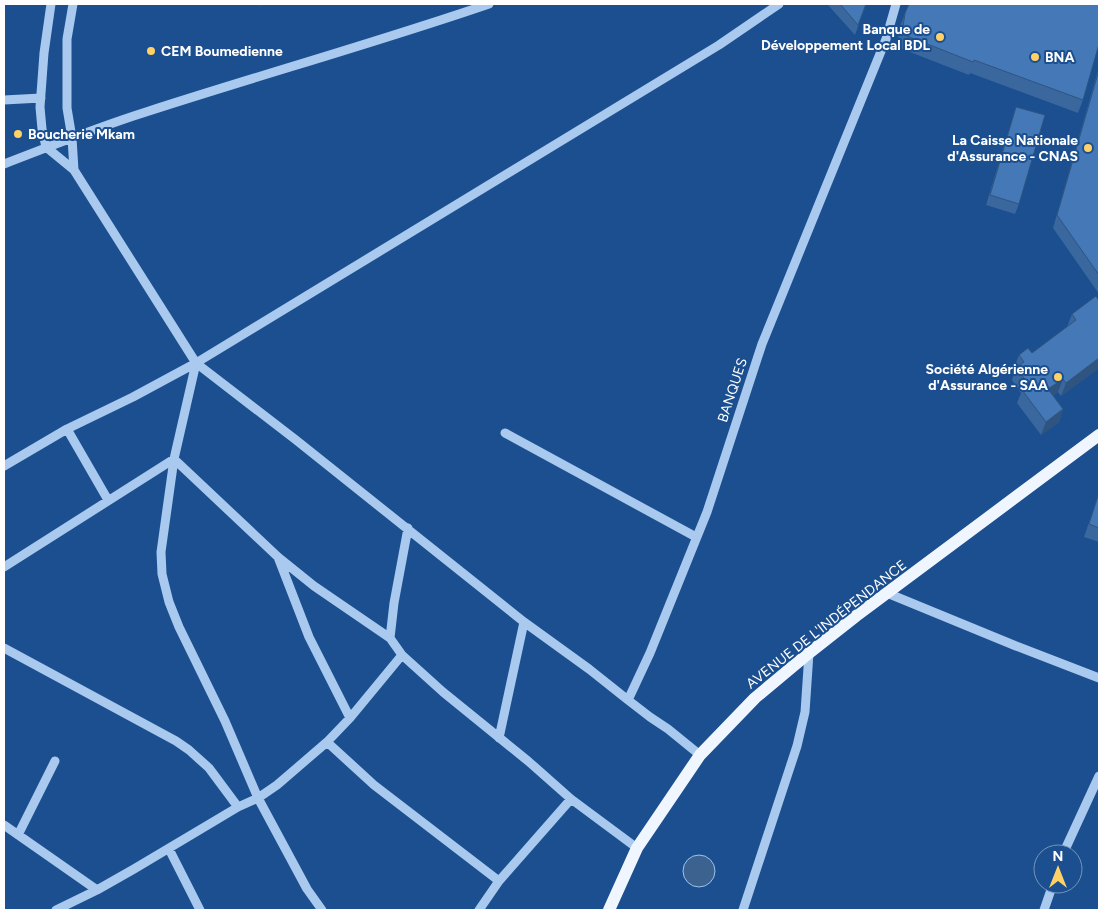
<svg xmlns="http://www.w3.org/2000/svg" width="1103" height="914" viewBox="0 0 1103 914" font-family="Figtree,sans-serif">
  <rect width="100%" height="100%" fill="#1b4f8f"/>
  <!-- water -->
  <path fill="#3c6290" stroke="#9cc4f0" d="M683 871a16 16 0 1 1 32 0a16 16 0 1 1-32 0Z"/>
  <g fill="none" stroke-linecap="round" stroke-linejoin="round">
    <!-- minor -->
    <path stroke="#a9c9ee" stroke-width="9" d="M51,4L44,53L40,107L42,129L46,147L74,170L196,363L296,440L524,622L589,669L628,700
      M73,4L67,39V108L72,138L74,170
      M4,100L41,98
      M4,164C51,146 98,127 146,112C260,75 375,43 489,4
      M196,363L174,459L161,552L162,574L169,602L179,627L225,721L258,798L307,889L322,910
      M67,429L108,500
      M505,433L696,537
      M4,466L67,429L133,397L196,363L719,45L779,4
      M278,557L309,637L350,718
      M4,567L174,459L278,557L314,586L390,638L394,603L408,528
      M887,593L1016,646L1099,678
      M390,638L402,655
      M4,648L176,741L189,750L209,768L238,807
      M499,738L524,622
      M327,742L374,785L499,881
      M700,755L668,729L650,717L628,700L650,653L707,512L762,344L886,39L896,4
      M4,825L97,890
      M18,835L55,761
      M169,849L200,910
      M1063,854L1099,776
      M56,910L97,890L134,869L238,807L258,798L277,785L327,742L350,718L402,655L443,692L528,761L571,799L637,848
      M479,910L499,881L571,799
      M743,910L797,746L805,712L809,653
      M1044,910L1053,884"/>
    <!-- major -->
    <path stroke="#f0f6ff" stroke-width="12" d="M609,910L637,848L700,755L755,698L809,653L856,616L1099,435"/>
  </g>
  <!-- wall -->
  <path fill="#3a679d" d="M827,4H866L855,35Z
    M909,4L1083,100L1078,113L970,73L969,75L897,47L900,26Z
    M1099,67V294L1053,228Z
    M1016,107L1019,204L1015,214L986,205Z
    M1099,301V368L1061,396L1058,392L1053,395L1063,409L1059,422L1041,435L1017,403L1021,393L1012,380L1015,370L1014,368L1019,355L1032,353L1067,327L1072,314Z
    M1098,496H1099V542L1084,537Z"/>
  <!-- shaded-wall -->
  <path fill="#305480" d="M260,4H268L258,7Z
    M1099,358V368L1061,396L1066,383Z
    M1063,379L1058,392L1044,402L1048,389Z
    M1063,409L1059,422L1041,435L1046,422Z"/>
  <!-- building -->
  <path fill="#4478b7" stroke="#305480" d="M840,4H866L858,25Z
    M909,4H1099V44L1083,100L974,60L973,62L902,34L905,13Z
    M1099,70V275L1057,215Z
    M1016,107L1045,115L1019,204L990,195Z
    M1096,296L1099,301V358L1066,383L1063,379L1048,389L1063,409L1046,422L1022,390L1029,385L1016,367L1024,362L1019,355L1028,348L1032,353L1076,320L1072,314Z
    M1098,496H1099V528L1089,524Z"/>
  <!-- markers -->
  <g fill="#ffd166" stroke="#1b4f8f" stroke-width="2">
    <circle cx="940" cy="37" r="5"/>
    <circle cx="151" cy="51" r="5"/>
    <circle cx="1035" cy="57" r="5"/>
    <circle cx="18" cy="134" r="5"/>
    <circle cx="1088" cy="148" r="5"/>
    <circle cx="1058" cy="377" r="5"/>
  </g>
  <g text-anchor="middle" stroke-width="4" stroke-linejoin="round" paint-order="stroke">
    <!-- poi labels -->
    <g font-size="14" font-weight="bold" fill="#fff" stroke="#1b4f8f" text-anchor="end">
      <text x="930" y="34">Banque de<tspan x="930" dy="16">Développement Local BDL</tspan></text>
      <text x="161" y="56" text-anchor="start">CEM Boumedienne</text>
      <text x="1045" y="62" text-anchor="start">BNA</text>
      <text x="28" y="139" text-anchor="start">Boucherie Mkam</text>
      <text x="1078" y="145">La Caisse Nationale<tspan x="1078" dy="16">d'Assurance - CNAS</tspan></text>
      <text x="1048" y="374">Société Algérienne<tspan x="1048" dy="16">d'Assurance - SAA</tspan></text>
    </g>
    <!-- street labels -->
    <g font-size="14" fill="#fff" stroke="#1b4f8f">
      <text transform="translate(732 390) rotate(-72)" y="5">BANQUES</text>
      <text transform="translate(826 624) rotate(-38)" y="5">AVENUE DE L'INDÉPENDANCE</text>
    </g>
  </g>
  <!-- border -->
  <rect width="1103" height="914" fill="none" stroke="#ffffff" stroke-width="10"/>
  <!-- north arrow -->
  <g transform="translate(1058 869)"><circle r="24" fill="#1b4f8f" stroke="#7695bc"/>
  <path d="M0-4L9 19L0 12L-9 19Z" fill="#ffd166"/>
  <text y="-8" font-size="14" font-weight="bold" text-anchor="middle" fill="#ffffff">N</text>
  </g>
</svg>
